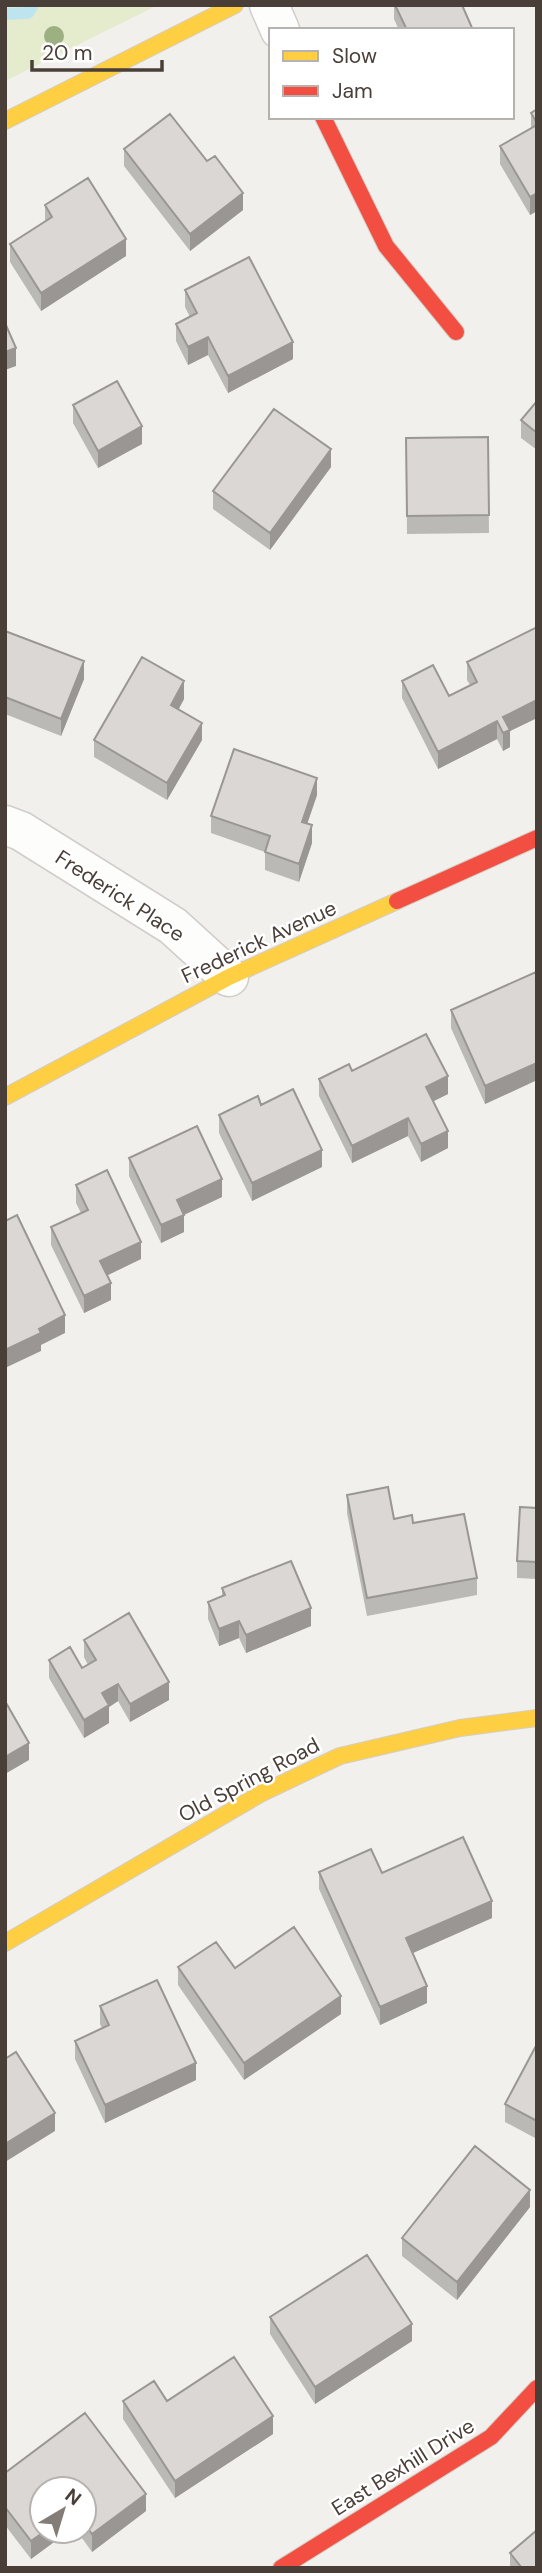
<svg xmlns="http://www.w3.org/2000/svg" width="542" height="2573" viewBox="0 0 542 2573" font-family="'DM Sans',sans-serif">
  <rect width="100%" height="100%" fill="#f2f0ed"/>
  <!-- green -->
  <path fill="#e5eccd" d="M5,5H158L5,81Z"/>
  <g fill="none" stroke-linecap="round" stroke-linejoin="round">
    <!-- stream -->
    <path stroke="#bee4f0" stroke-width="12" d="M5,14L28,13L33,5"/>
    <!-- street casing -->
    <g stroke="#d0cdca" stroke-width="41">
      <path id="street" d="M269,5L280,30
        M5,825L21,831L173,926L229,977"/>
    </g>
    <!-- slow casing -->
    <g stroke="#d3cdc5" stroke-width="18">
      <path id="slow" d="M5,121L235,5
        M5,1097L229,977L397,901
        M5,1943L262,1793L340,1756L460,1728L537,1718"/>
    </g>
    <!-- jam casing -->
    <g stroke="#d3cdc5" stroke-width="18">
      <path id="jam" d="M323,117L386,246L456,332
        M397,901L537,838
        M281,2568L491,2437L537,2388"/>
    </g>
    <!-- street -->
    <use href="#street" stroke="#fdfdfc" stroke-width="38"/>
    <!-- slow -->
    <use href="#slow" stroke="#ffcf43" stroke-width="16"/>
    <!-- jam -->
    <use href="#jam" stroke="#f24e42" stroke-width="16"/>
  </g>
  <!-- trees -->
  <circle fill="#9db082" cx="54" cy="36" r="10"/>
  <!-- wall -->
  <path fill="#bbb9b6" d="M394,5H462L473,30H399L394,19Z
    M537,109V211L530,215L500,164V146L531,128V113Z
    M124,149L243,210L190,251L124,166Z
    M45,205L126,256L41,311L10,262V244L45,222Z
    M185,290L293,359L228,393L208,355L188,365L176,341V324L190,317L185,307Z
    M537,401V450L521,438V420Z
    M73,405L142,444L98,468L73,423Z
    M488,437L489,533L407,534L406,438Z
    M331,467L270,550L213,509V491Z
    M537,627V718L510,731V747L503,751L497,739L438,769L402,698V681L449,696L470,685L467,680V662Z
    M5,631L84,679L61,736L5,714Z
    M184,699L179,709L202,740L167,800L94,757V740Z
    M317,795L307,824L312,843L299,882L265,870V852L211,833V816Z
    M536,972L537,1080L485,1104L451,1028V1010Z
    M352,1071L448,1094L433,1101L448,1148L421,1162L408,1136L352,1163L319,1096V1079Z
    M261,1105L322,1167L252,1201L219,1133V1115Z
    M129,1158L222,1197L184,1215V1232L161,1243L129,1176Z
    M76,1185L141,1259L107,1275L111,1300L84,1313L51,1245V1227L81,1213L76,1203Z
    M347,1495L394,1519L413,1523L477,1578V1595L367,1616L347,1513Z
    M537,1508V1579L517,1578V1561Z
    M222,1588L311,1626L246,1653L239,1638L219,1646L208,1619V1602L222,1596Z
    M84,1640L169,1700L130,1722L118,1701L109,1707V1723L84,1738L49,1678V1660L82,1668L88,1665L84,1657Z
    M319,1872L382,1873L492,1918L413,1953L427,2003L380,2025L319,1889Z
    M178,1967L235,1968L341,2014L244,2080L178,1985Z
    M100,2006L196,2080L105,2123L75,2059V2041L102,2028L100,2024Z
    M537,2044V2139L505,2122V2104Z
    M530,2207L457,2300L402,2256V2238Z
    M270,2317L412,2341L315,2404L270,2334Z
    M123,2401L273,2434L175,2498L123,2419Z
    M85,2413L146,2494V2511L92,2552L77,2531H84V2489H42V2531H69L31,2559L5,2525V2473Z
    M510,2553L537,2568H510Z"/>
  <!-- shaded-wall -->
  <path fill="#999694" d="M243,193V210L190,251V234Z
    M537,193V211L530,215V197Z
    M126,239V256L41,311V293Z
    M208,337V355L188,365V347Z
    M293,342V359L228,393V376Z
    M16,348V366L5,370V352Z
    M142,426V444L98,468V451Z
    M331,449V467L270,550V533Z
    M84,661V679L61,736V719Z
    M184,681V699L171,722V705Z
    M537,700V718L510,731V747L503,751V717Z
    M497,721V739L438,769V752Z
    M202,723V740L167,800V783Z
    M317,778V795L302,839V822Z
    M312,825V843L299,882V864Z
    M537,1063V1080L485,1104V1086Z
    M448,1076V1094L426,1105V1087Z
    M408,1118V1136L352,1163V1146Z
    M448,1131V1148L421,1162V1144Z
    M322,1150V1167L252,1201V1183Z
    M222,1179V1197L177,1218V1200Z
    M184,1215V1232L161,1243V1225Z
    M141,1242V1259L100,1279V1261Z
    M111,1283V1300L84,1313V1296Z
    M65,1315V1333L41,1345V1351L5,1368V1350L39,1329Z
    M311,1608V1626L246,1653V1635Z
    M239,1621V1638L219,1646V1629Z
    M169,1682V1700L130,1722V1704Z
    M118,1684V1701L109,1707V1723L84,1738V1720L102,1693Z
    M29,1743V1760L5,1774V1757Z
    M492,1901V1918L406,1956V1938Z
    M427,1986V2003L380,2025V2007Z
    M341,1996V2014L244,2080V2063Z
    M196,2063V2080L105,2123V2105Z
    M55,2113V2131L5,2162V2144Z
    M530,2190V2207L457,2300V2282Z
    M412,2324V2341L315,2404V2387Z
    M273,2416V2434L175,2498V2481Z
    M146,2494V2511L92,2552V2534Z
    M45,2531H69L31,2559V2541Z"/>
  <!-- building -->
  <path fill="#dad7d4" stroke="#999694" stroke-width="2" d="M395,5H462L473,30H407Z
    M537,109V123L531,113Z
    M170,114L207,161L215,156L243,193L190,234L124,149Z
    M537,125V193L530,197L500,146Z
    M88,178L126,239L41,293L10,244L52,217L45,205Z
    M249,257L293,342L228,376L208,337L188,347L176,324L197,313L185,290Z
    M5,323L16,348L5,352Z
    M117,381L142,426L98,451L73,405Z
    M537,401V433L521,420Z
    M274,409L331,449L270,533L213,491Z
    M488,437L489,515L407,516L406,438Z
    M537,627V700L503,717L510,730L503,733L497,721L438,752L402,681L433,665L449,696L477,682L467,662Z
    M5,631L84,661L61,719L5,697Z
    M142,657L184,681L171,705L202,723L167,783L94,740Z
    M234,749L317,778L302,822L312,825L299,864L265,852L270,836L211,816Z
    M536,972L537,1063L485,1086L451,1010Z
    M426,1034L448,1076L426,1087L448,1131L421,1144L408,1118L352,1146L319,1079L349,1064L352,1071Z
    M293,1089L322,1150L252,1183L219,1115L258,1096L261,1105Z
    M197,1126L222,1179L177,1200L184,1215L161,1225L129,1158Z
    M107,1170L141,1242L100,1261L111,1283L84,1296L51,1227L88,1210L76,1185Z
    M17,1215L65,1315L39,1329L41,1333L5,1350V1221Z
    M388,1487L394,1519L412,1515L413,1523L464,1514L477,1578L367,1598L347,1495Z
    M520,1507L537,1508V1562L517,1561Z
    M291,1561L311,1608L246,1635L239,1621L219,1629L208,1602L225,1595L222,1588Z
    M129,1613L169,1682L130,1704L118,1684L102,1693L109,1705L84,1720L49,1660L70,1647L82,1668L96,1660L84,1640Z
    M5,1701L29,1743L5,1757Z
    M463,1837L492,1901L406,1938L427,1986L380,2007L319,1872L371,1849L382,1873Z
    M294,1927L341,1996L244,2063L178,1967L216,1942L235,1968Z
    M157,1980L196,2063L105,2105L75,2041L109,2025L100,2006Z
    M537,2044V2121L505,2104Z
    M16,2052L55,2113L5,2144V2059Z
    M475,2146L530,2190L457,2282L402,2238Z
    M367,2255L412,2324L315,2387L270,2317Z
    M234,2357L273,2416L175,2481L123,2401L154,2381L167,2401Z
    M85,2413L146,2494L92,2534L84,2523V2489H42V2531H45L31,2541L5,2507V2473Z
    M537,2530V2568H522L510,2553Z"/>
  <g text-anchor="middle" stroke-width="5" stroke-linejoin="round" paint-order="stroke">
    <!-- street labels -->
    <g font-size="21" fill="#493f38" stroke="#fff">
      <text transform="translate(120 896) rotate(33)" y="7">Frederick Place</text>
      <text transform="translate(259 942) rotate(-25)" y="7">Frederick Avenue</text>
      <text transform="translate(249 1780) rotate(-28)" y="7">Old Spring Road</text>
      <text transform="translate(403 2467) rotate(-32)" y="7">East Bexhill Drive</text>
    </g>
  </g>
  <!-- border -->
  <rect width="542" height="2573" fill="none" stroke="#493f38" stroke-width="14"/>
  <!-- legend -->
  <rect x="269" y="28" width="245" height="91" fill="#ffffff" stroke="#b6b2af" stroke-width="2"/>
  <rect x="283" y="51" width="35" height="10" fill="#ffcf43" stroke="#b6b2af" stroke-width="2"/>
  <text x="332" y="63" font-size="21" fill="#493f38">Slow</text>
  <rect x="283" y="86" width="35" height="10" fill="#f24e42" stroke="#b6b2af" stroke-width="2"/>
  <text x="332" y="98" font-size="21" fill="#493f38">Jam</text>
  <!-- north arrow -->
  <g transform="translate(63 2510) rotate(38)"><circle r="33" fill="#ffffff" stroke="#b6b2af" stroke-width="2"/>
  <path d="M0-5L12 26L0 18L-12 26Z" fill="#847d77"/>
  <text y="-10" font-size="19" font-weight="bold" text-anchor="middle" fill="#493f38">N</text>
  </g>
  <!-- scale -->
  <path d="M32 60v10h130v-10" fill="none" stroke="#493f38" stroke-width="3.5"/>
  <text x="42" y="60" font-size="21" fill="#493f38" stroke="#ffffff" stroke-width="5" paint-order="stroke">20 m</text>
</svg>
